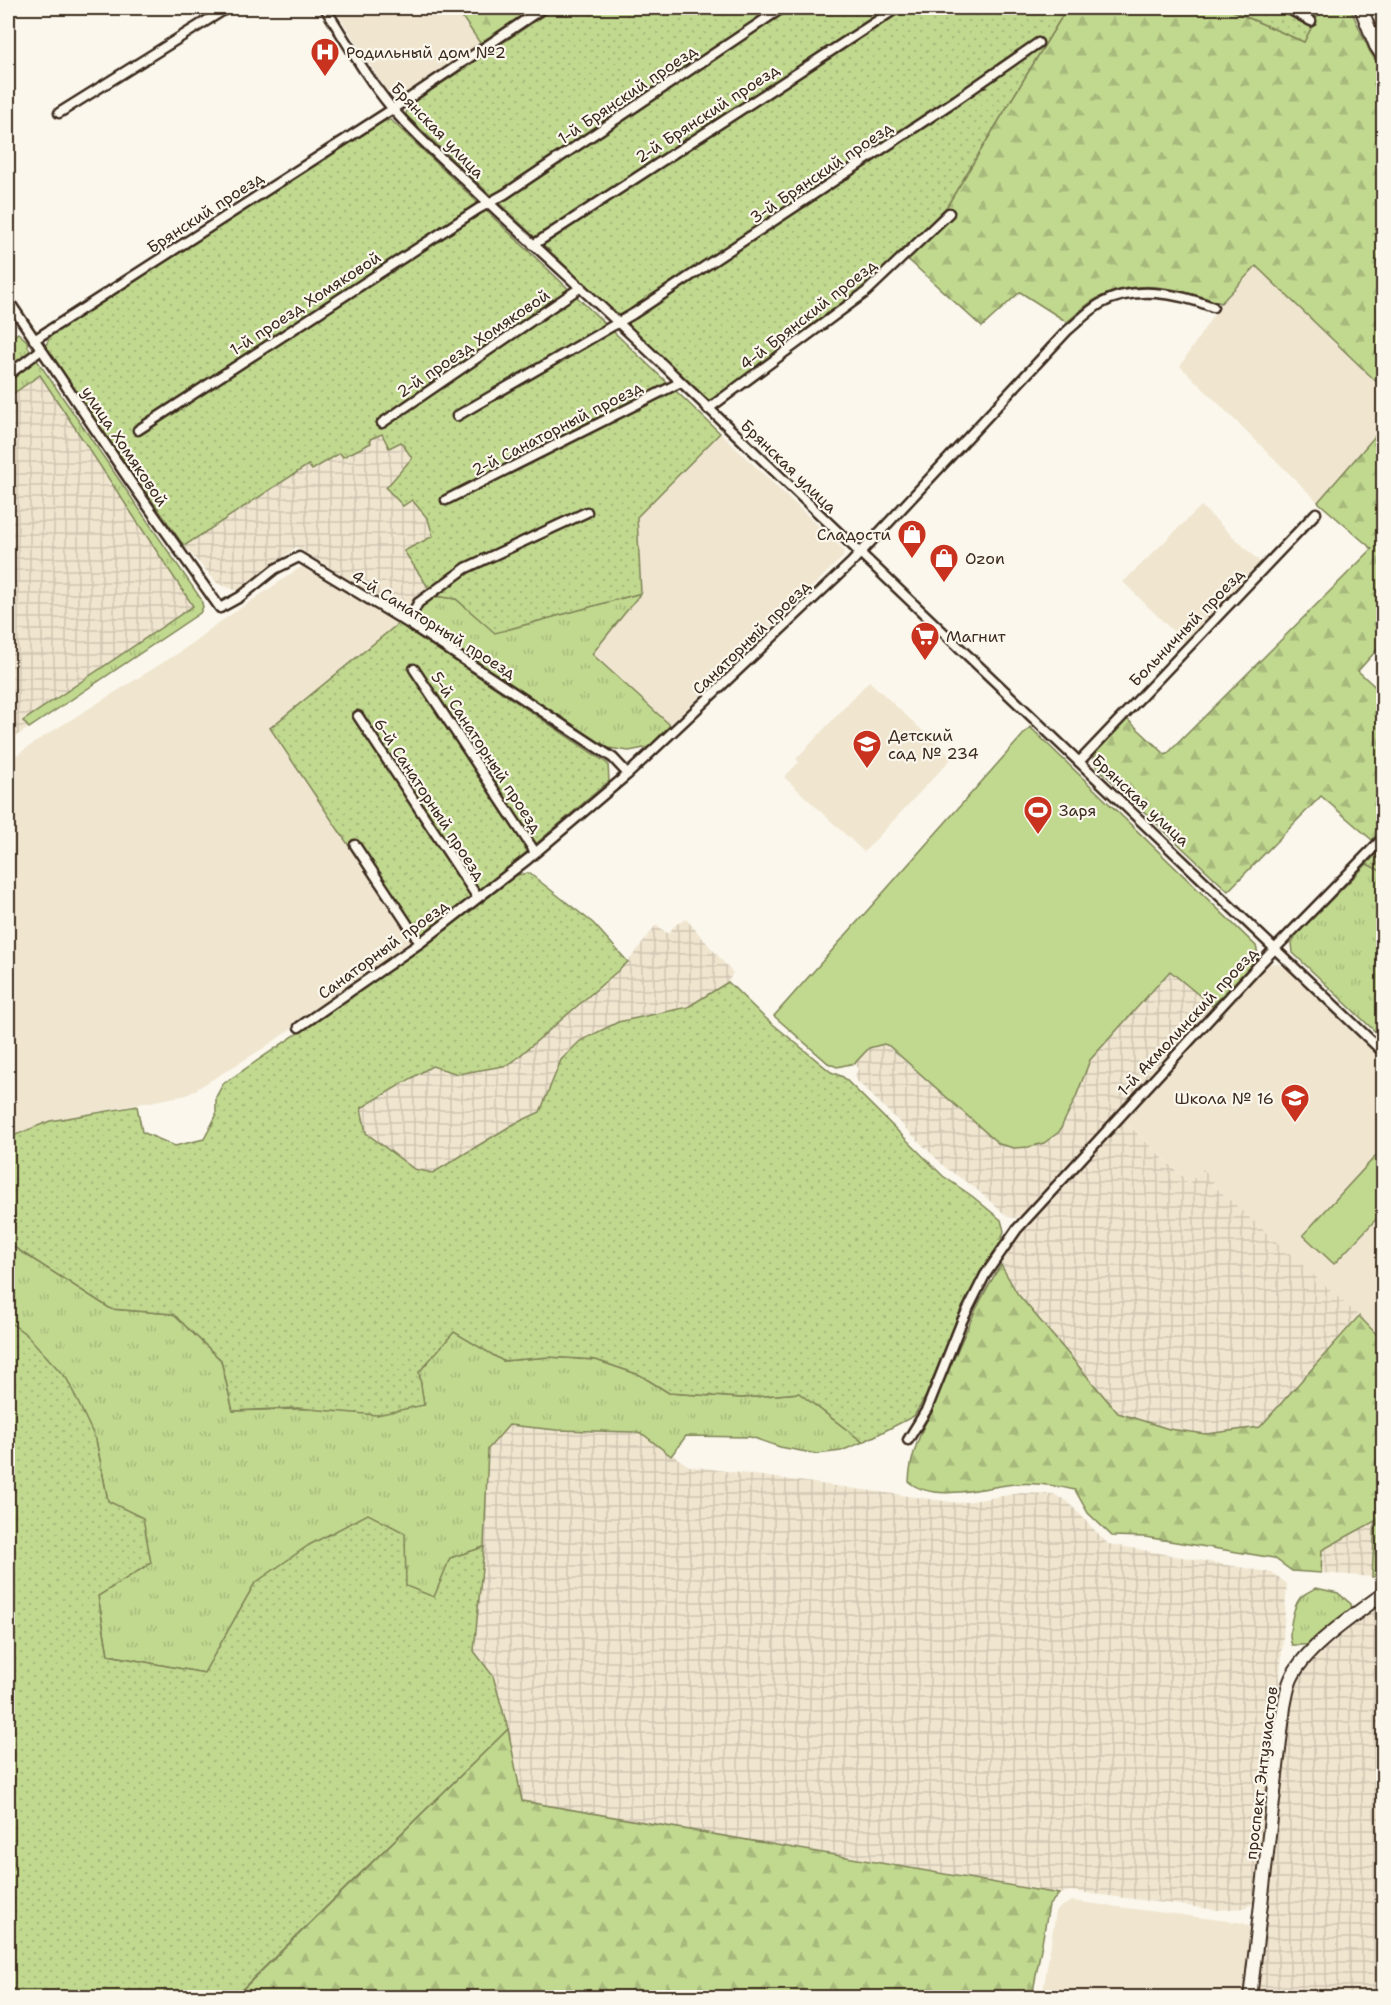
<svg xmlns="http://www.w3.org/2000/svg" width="1391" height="2005" viewBox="0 0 1391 2005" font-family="'Shantell Sans',sans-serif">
  <defs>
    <pattern id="industrial-grid" width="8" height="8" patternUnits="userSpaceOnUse" patternTransform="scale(1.5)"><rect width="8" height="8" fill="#f0e6d0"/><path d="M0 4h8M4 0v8" fill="none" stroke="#cfc5b2"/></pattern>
    <pattern id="grass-tufts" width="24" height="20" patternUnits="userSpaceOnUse" patternTransform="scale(1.5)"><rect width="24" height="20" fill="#c1d98f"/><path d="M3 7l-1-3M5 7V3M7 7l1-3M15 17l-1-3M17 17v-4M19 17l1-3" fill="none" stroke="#a7ba7b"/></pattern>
    <pattern id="forest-firs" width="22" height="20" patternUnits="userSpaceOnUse" patternTransform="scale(1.5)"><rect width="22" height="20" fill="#c1d98f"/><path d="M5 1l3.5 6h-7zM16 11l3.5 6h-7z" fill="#a7ba7b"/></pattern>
    <pattern id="garden-dots" width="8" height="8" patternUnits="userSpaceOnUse" patternTransform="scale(1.5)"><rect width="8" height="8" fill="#c1d98f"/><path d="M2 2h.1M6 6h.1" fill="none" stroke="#a7ba7b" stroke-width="1.8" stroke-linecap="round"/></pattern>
  </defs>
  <rect width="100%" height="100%" fill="#fbf7ec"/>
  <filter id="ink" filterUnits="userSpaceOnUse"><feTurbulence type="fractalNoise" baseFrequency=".0167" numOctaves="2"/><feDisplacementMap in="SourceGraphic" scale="12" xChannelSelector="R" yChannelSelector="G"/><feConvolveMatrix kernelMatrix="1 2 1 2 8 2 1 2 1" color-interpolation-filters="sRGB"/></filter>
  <g filter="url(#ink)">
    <!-- built -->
    <path fill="#f0e6d0" d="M334,8H456L480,43L401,97L395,98L386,90Z
      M1256,266L1383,388V427L1318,502L1180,366L1221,303Z
      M720,433L841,547L844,552L843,557L670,725L592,654L641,593L637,517Z
      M1201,506L1261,563L1185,643L1123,582Z
      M304,565L399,623L271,728L404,927L411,923L419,936L267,1046L187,1095L50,1121L13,1136L8,1132V761L43,737L180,652L214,626Z
      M869,681L952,758L864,852L784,777L799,762L796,759Z
      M1276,963L1284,966L1383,1061V1341L1211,1183L1202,1170L1189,1183L1123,1120L1268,964Z
      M1072,1901L1244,1923L1250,1927L1252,1932L1245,1997L1042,1998L1056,1911L1062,1906Z"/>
    <!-- industrial -->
    <path fill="url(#industrial-grid)" d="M40,375L193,606L24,721L29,728L8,741V397Z
      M382,434L401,442L412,458V500L428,519L433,536L434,596L406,614L296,547L242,591L235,590L218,584L184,546L308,465L312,470L341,453L371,442L370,439Z
      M686,919L733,973L728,982L688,1007L618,1022L561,1060L540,1112L512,1125L433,1173L414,1169L366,1133L361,1108L432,1066L458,1074L509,1065L628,962L656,925L668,934L675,925Z
      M1170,971L1212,1006L1022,1215L1015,1218L1008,1217L975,1188L946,1168L857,1081L855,1076L858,1069L855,1063L869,1048L885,1044L999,1144L1029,1147L1044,1143L1052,1139L1065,1123L1090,1060Z
      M1123,1120L1189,1183L1203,1169L1214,1180L1212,1184L1359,1316L1260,1427L1206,1434L1169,1429L1118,1413L1017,1293L1001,1265L1019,1235Z
      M509,1425L556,1430L634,1432L644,1435L689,1466L959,1503L1021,1493L1053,1494L1067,1501L1108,1544L1273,1573L1287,1584L1279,1691L1255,1903L1244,1908L1218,1910L1071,1891L1059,1894L522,1801L508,1729L493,1676L474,1651L484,1547L488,1449Z
      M1375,1521L1372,1577L1321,1573L1322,1550Z
      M1383,1602V1997L1254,1998L1289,1709L1294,1682L1314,1654Z"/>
    <!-- grass -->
    <path fill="url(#grass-tufts)" stroke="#7e8256" stroke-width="1.5" d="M18,333L27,341L28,347L201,599L203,607L200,613L29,728L23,721L193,606L40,375L8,397V340Z
      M641,593L592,654L670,725L649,747L629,751L608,748L406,614L434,596L456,599L496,632Z
      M1367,864L1383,872V1039L1293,953L1292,943L1296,935Z
      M8,1247H14L111,1309L173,1314L221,1360L233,1411L424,1405L419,1372L454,1331L503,1361L549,1357L596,1360L640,1375L669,1393L742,1398L799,1393L863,1442L841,1451L817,1454L780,1447L751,1437L686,1436L671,1456L644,1435L634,1432L556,1430L509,1425L488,1449L484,1547L450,1558L435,1598L406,1587L255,1583L204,1673L108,1655L98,1596L150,1563L108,1501L96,1440L27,1335L8,1321Z
      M1316,1588L1338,1593L1351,1604L1352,1610L1308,1645H1292C1287,1635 1293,1607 1300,1598C1303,1594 1311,1591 1316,1588Z"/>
    <!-- forest -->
    <path fill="url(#forest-firs)" stroke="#7e8256" stroke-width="1.5" d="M456,8H533L480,43Z
      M1067,8H1226L1304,42L1321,8H1350L1370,52L1383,72V388L1256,266L1221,303C1179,288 1138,277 1096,299C1085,305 1076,315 1067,322L1020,292L982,327L901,253L947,206Z
      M1383,427V643L1358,671L1383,694V827L1372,840L1321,796L1228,891L1096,766L1094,758L1095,750L1127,719L1166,755L1372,549L1318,502Z
      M1383,847V872L1367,864Z
      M1001,1265L1017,1293L1118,1413L1169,1429L1206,1434L1260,1427L1359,1316L1383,1341V1576L1372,1577L1375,1521L1322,1550L1321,1573L1292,1571L1274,1558L1145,1537L1112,1536L1088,1513L1075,1490C1055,1485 1035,1482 1014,1484C984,1487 934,1503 909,1482C910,1448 929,1417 942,1386C960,1346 976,1303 1001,1265Z
      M508,1729L522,1801L1059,1894L1049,1905L1032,1997L234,1998Z"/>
    <!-- garden -->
    <path fill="url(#garden-dots)" stroke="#7e8256" stroke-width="1.5" d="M555,8H1067L947,206L901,253L860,290L710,403L406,115L407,109L411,104Z
      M1226,8H1321L1304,42Z
      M391,120L720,433L637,517L641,593L495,633L456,599L434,596L404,551L433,536L428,519L412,500L403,506L386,488L412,458L401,442L389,448L382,434L370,439L371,443L343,457L340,453L312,470L308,465L184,546L45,348L50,336L384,121Z
      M399,623L608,764L609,781L480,892L419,936L411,924L404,928L270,728Z
      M529,873L593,923L628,962L509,1065L458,1074L432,1066L361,1108L366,1133L414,1169L433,1173L512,1125L540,1112L561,1060L580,1041L618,1022L688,1007L728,982L763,1016L831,1072L843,1077L943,1176L972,1196L1001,1220L1004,1231L1000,1244L982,1271L959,1314L926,1396L914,1416L863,1442L799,1393L742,1398L669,1393L640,1375L596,1360L549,1357L503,1361L454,1332L419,1372L424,1405L377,1415L297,1408L233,1411L221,1360L173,1314L111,1309L14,1247H8V1132L13,1136L50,1121L137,1106L142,1132L175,1146L204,1139L216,1116V1097L223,1084L420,950L517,875Z
      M8,1321L27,1335L67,1379L96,1440L108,1501L143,1518L151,1563L98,1596L108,1655L204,1673L255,1583L309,1545L368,1514L405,1533L406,1586L434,1597L450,1558L484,1547L474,1651L493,1676L508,1729L234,1997H8Z"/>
    <!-- pitch -->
    <path fill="#c1d98f" stroke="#7e8256" stroke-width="1.5" d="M1030,727L1256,946L1258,954L1254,962L1212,1006L1170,971L1090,1060L1076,1097L1059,1132L1044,1143L1029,1147L1014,1148L999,1144L889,1046L884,1044L869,1048L855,1063L837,1067L828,1063L774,1016Z
      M1383,1148V1212L1334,1264L1303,1235Z"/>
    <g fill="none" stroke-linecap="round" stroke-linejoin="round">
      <!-- street casing -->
      <g stroke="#3b2a1e" stroke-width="13">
        <path id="street" d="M325,8C346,41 366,77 391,107C415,136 444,160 471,186C540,252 611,314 679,380C913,605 1149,828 1384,1053
          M1287,8L1311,21
          M59,113L227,8
          M533,245L897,8
          M8,300L130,481L220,608L240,597L275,569L299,557L408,623L613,758L628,774
          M34,340L405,101L543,8
          M8,375L41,350
          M708,409L866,292L949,213
          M457,416L633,314L956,100L1038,43
          M382,423L581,287
          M138,430L478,209L505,194L782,8
          M446,500L681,382
          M408,623L418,603L466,568L587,512
          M414,669L535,852
          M358,716L478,898
          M1079,762L1316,513
          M355,845L420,943
          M299,1027L420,943L528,859L628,774L851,563L1067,331C1078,322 1088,311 1100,304C1133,285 1178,293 1213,307
          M908,1440L927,1409L962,1321L985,1275L1017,1229L1260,964L1384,837"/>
      </g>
      <!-- secondary casing -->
      <g stroke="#3b2a1e" stroke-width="16">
        <path id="secondary" d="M1361,8L1376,46L1384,58
          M1250,1998L1284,1707C1286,1698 1287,1688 1291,1679C1305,1647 1355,1615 1384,1593"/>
      </g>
      <!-- street -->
      <use href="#street" stroke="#fbf7ec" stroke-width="8"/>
      <!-- secondary -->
      <use href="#secondary" stroke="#fbf7ec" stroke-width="12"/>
    </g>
  </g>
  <!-- icons -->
  <defs>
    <g id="hospital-pin" transform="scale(1.5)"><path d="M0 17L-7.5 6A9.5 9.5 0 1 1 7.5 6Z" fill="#c8321e" stroke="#fbf7ec"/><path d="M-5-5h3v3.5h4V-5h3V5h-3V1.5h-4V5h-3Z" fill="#fff"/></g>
    <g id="shop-pin" transform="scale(1.5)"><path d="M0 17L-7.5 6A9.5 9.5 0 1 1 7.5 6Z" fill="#c8321e" stroke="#fbf7ec"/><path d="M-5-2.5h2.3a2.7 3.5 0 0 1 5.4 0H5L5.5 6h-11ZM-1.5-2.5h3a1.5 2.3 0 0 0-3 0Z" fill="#fff"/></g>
    <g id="supermarket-pin" transform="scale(1.5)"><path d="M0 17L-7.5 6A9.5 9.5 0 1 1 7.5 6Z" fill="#c8321e" stroke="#fbf7ec"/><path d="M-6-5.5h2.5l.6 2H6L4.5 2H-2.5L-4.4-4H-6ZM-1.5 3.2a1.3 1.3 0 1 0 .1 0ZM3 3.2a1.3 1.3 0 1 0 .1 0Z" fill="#fff"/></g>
    <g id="school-pin" transform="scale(1.5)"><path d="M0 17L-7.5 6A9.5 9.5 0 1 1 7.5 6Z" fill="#c8321e" stroke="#fbf7ec"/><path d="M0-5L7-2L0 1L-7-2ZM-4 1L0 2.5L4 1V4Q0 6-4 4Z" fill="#fff"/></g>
    <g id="stadium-pin" transform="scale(1.5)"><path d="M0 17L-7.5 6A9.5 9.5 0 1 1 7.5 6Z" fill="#c8321e" stroke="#fbf7ec"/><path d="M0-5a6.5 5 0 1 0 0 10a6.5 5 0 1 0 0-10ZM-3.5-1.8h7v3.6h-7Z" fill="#fff"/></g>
  </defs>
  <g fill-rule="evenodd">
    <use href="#hospital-pin" x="325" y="52"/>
    <use href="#shop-pin" x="912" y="534"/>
    <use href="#shop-pin" x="944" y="558"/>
    <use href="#supermarket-pin" x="925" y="636"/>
    <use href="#school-pin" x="867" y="744"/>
    <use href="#stadium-pin" x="1038" y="810"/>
    <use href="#school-pin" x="1295" y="1098"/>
  </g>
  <g text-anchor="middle" stroke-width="4.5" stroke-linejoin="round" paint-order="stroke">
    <!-- poi labels -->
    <g font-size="16" fill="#3b2a1e" stroke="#fbf7ec" text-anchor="start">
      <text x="346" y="58">Родильный дом №2</text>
      <text x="891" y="540" text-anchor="end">Сладости</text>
      <text x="965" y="564">Ozon</text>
      <text x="946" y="642">Магнит</text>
      <text x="888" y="741">Детский<tspan x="888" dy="18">сад № 234</tspan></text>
      <text x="1059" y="816">Заря</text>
      <text x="1274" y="1104" text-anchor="end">Школа № 16</text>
    </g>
    <!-- street labels -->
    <g font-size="16" fill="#3b2a1e" stroke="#fbf7ec">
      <text transform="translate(627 94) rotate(-34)" y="6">1-й Брянский проезд</text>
      <text transform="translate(707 113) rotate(-33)" y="6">2-й Брянский проезд</text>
      <text transform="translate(438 130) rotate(46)" y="6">Брянская улица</text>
      <text transform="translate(821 172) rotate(-34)" y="6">3-й Брянский проезд</text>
      <text transform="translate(205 212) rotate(-33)" y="6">Брянский проезд</text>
      <text transform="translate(305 303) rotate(-33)" y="6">1-й проезд Хомяковой</text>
      <text transform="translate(808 314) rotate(-38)" y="6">4-й Брянский проезд</text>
      <text transform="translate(473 343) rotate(-34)" y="6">2-й проезд Хомяковой</text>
      <text transform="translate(557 428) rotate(-27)" y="6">2-й Санаторный проезд</text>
      <text transform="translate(125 446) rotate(56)" y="6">улица Хомяковой</text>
      <text transform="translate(789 466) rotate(44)" y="6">Брянская улица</text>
      <text transform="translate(434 624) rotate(32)" y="6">4-й Санаторный проезд</text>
      <text transform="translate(1186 627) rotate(-46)" y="6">Больничный проезд</text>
      <text transform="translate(751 637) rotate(-44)" y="6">Санаторный проезд</text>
      <text transform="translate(487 752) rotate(57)" y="6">5-й Санаторный проезд</text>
      <text transform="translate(430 799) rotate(57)" y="6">6-й Санаторный проезд</text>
      <text transform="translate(1141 800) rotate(43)" y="6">Брянская улица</text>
      <text transform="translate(383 949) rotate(-36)" y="6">Санаторный проезд</text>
      <text transform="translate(1187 1021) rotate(-47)" y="6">1-й Акмолинский проезд</text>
      <text transform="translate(1261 1773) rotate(-83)" y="6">проспект Энтузиастов</text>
    </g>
  </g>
  <!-- margin -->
  <rect width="1391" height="2005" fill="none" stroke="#fbf7ec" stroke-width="30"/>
  <rect x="15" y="15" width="1361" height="1975" fill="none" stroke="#3b2a1e" stroke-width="2" filter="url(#ink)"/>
</svg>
